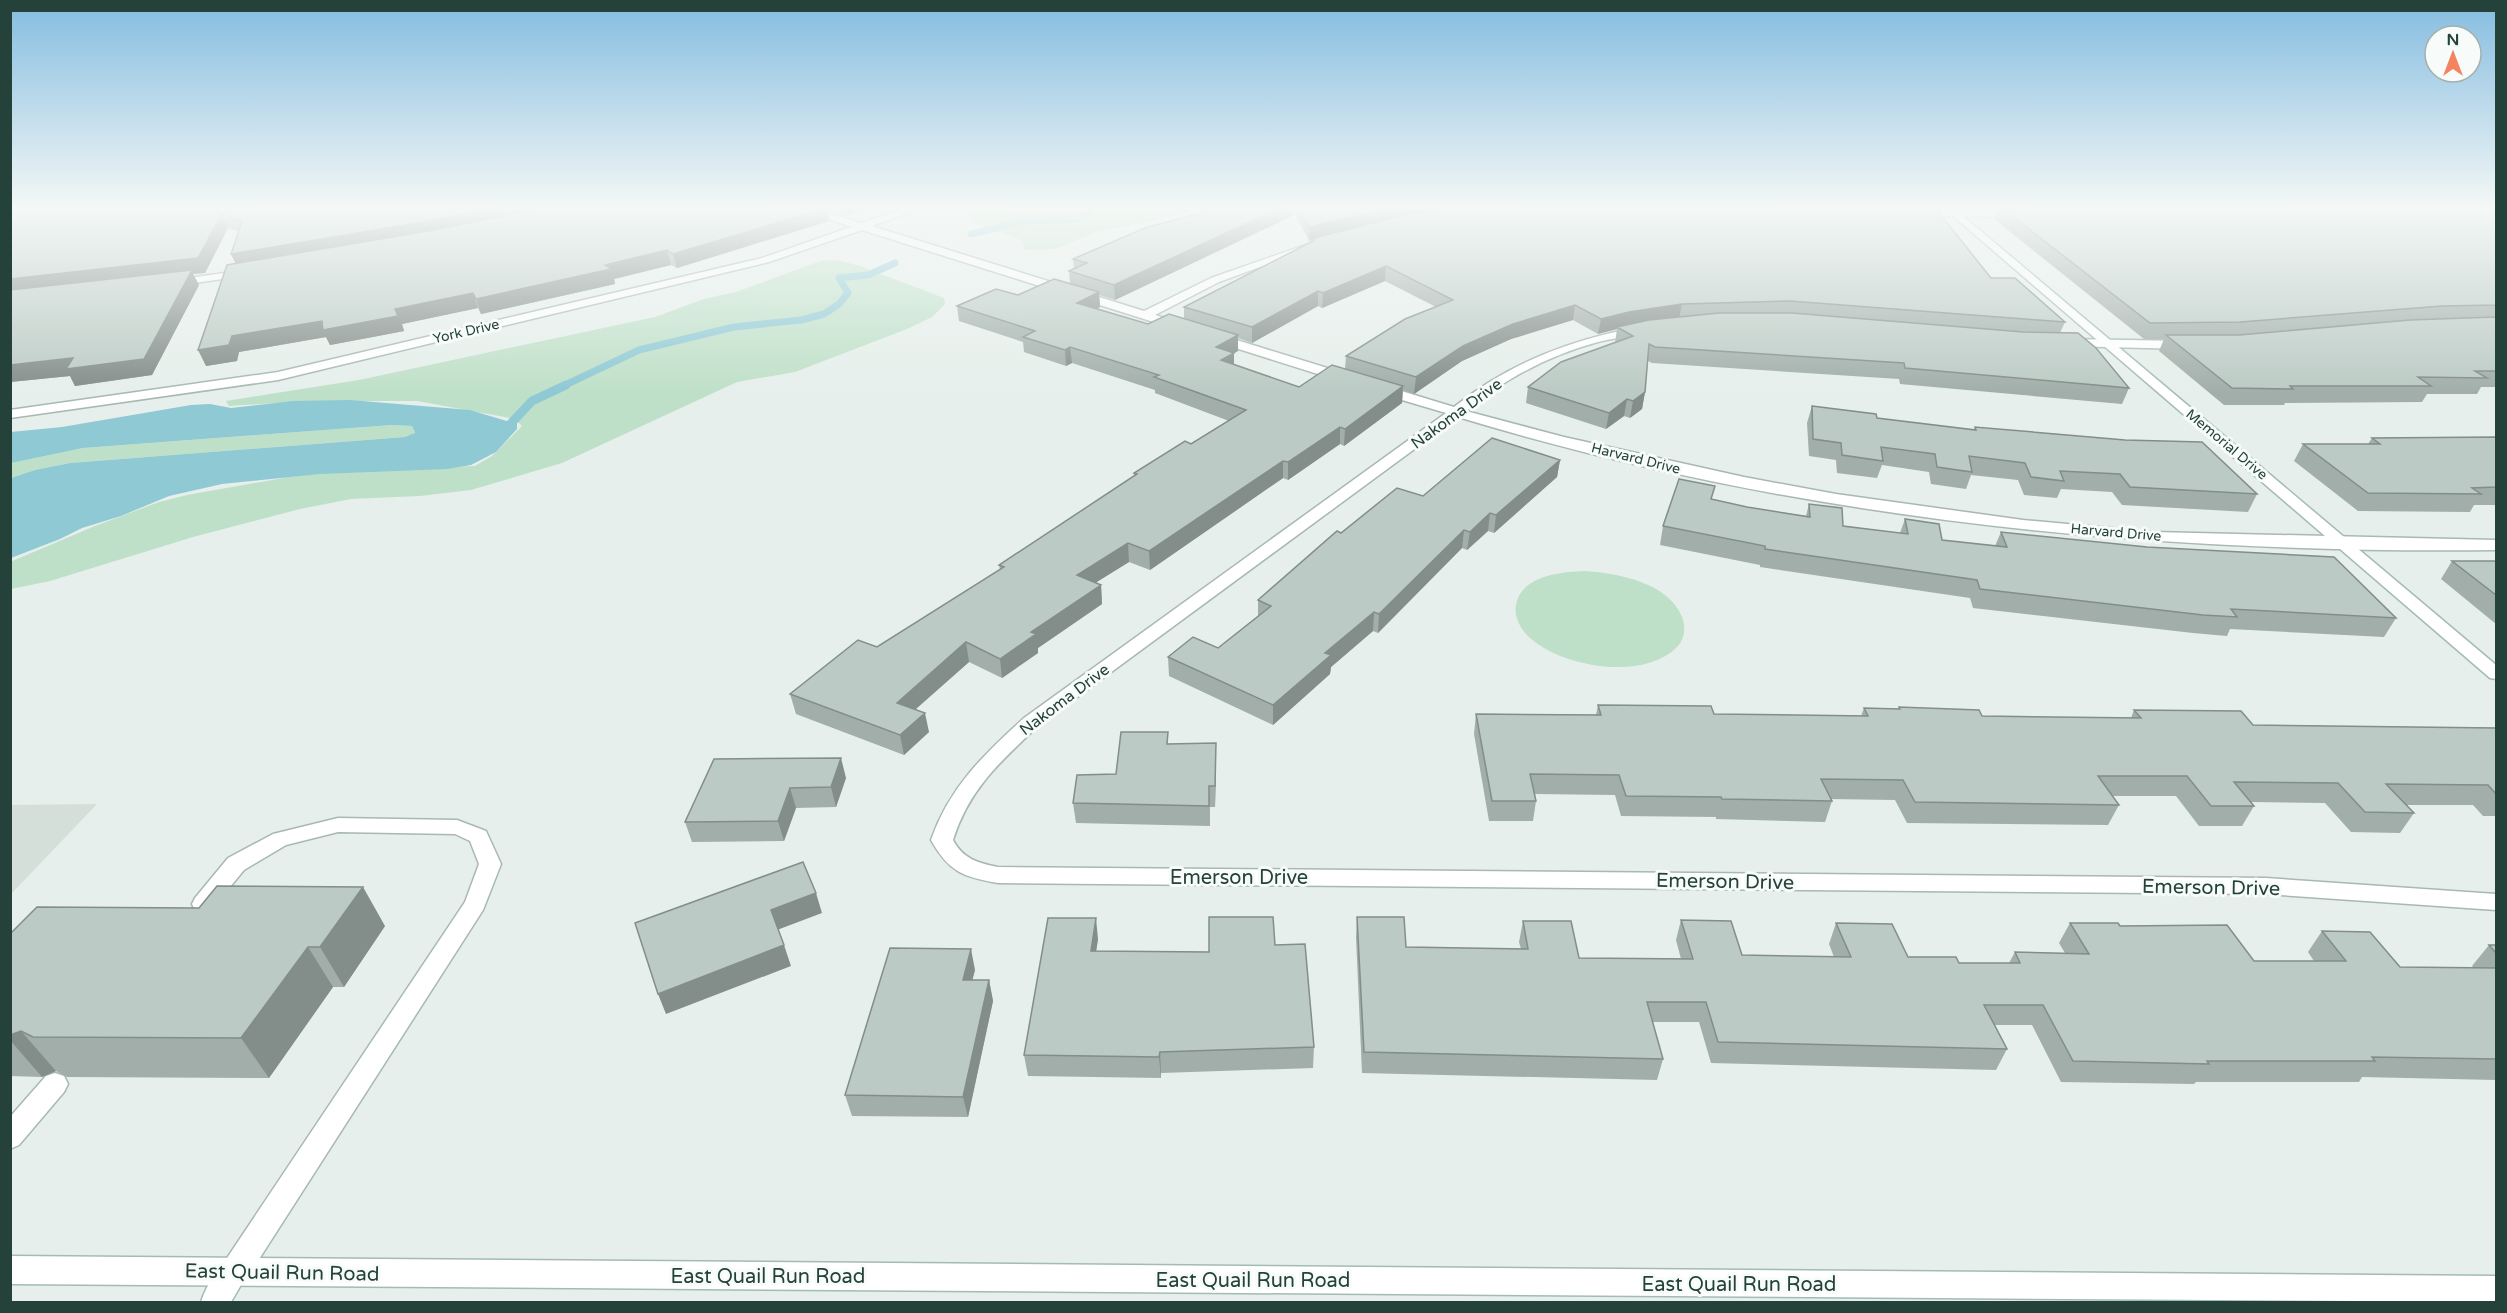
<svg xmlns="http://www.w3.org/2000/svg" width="2507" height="1313" viewBox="0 0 2507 1313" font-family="'Varela Round',sans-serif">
  <rect width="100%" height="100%" fill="#e6efeb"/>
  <!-- built -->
  <path fill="#d4dfda" d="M97,804L11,894V805Z"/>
  <!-- green -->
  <path fill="#bfe0c8" d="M975,209H1198L1153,221L1099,231L1055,249L1025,250L1021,240L970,221Z
    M837,260L860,266L944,298L945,304L932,317L907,329L795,372L737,382L562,463L471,490L420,496L351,499L300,509L193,537L50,581L11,589L10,562L95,526L159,502L187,495L289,477L371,468L475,466L492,456L522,426L515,419L417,401H310L229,406L226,401L359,380L655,317L704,299L739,291L820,261Z
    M392,425L412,426L415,434L405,437L70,463L35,470L11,478L10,463L83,448Z
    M1584,571C1617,573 1668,582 1682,617C1686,627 1685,639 1677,647C1643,682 1557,667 1526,634C1519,626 1514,615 1516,605C1521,576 1560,572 1584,571Z"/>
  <!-- water -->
  <path fill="#8ec9d4" d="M350,400L470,410L517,424V429L496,452L471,465L447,469L320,474L222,484L169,496L121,516L82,528L60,539L11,558V478L35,470L70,463L405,437L415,433L412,426L392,425L83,448L11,463V432L62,427L191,405L210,404L231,408L293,401Z"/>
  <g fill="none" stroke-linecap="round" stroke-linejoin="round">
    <!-- stream-far1 -->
    <path stroke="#8ec9d4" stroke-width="7" d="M971,234L1025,221L1078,219L1086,215L1090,209
      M563,386L639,350L734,327L801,320L824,314L839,304L848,293L839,278L868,275L895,263"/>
    <!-- stream -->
    <path stroke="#8ec9d4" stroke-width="9" d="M503,432L532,401L566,385"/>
    <!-- lane casing -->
    <g stroke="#a8b8b2" stroke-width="3">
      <path id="lane" d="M338,818L457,820L486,831L501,864L483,910L245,1281L235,1285L225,1281L221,1271L225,1261L465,902L479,864L470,841L455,834L338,832L286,845L244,870L211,910L203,912L195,910L192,904L195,898L228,858L273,834Z
        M55,1073L64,1076L68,1084L64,1092L19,1145L10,1149V1117L46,1076Z"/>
    </g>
    <!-- street casing -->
    <g stroke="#a8b8b2" stroke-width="3">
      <path id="street" d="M801,209H816L861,223L903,209H917L872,226L1144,311L1211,278L1308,244L1312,243L1317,246L1219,282L1155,315L1186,324L1188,327L1182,331L862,230L769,262L278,380L10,418V410L278,372L762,258L851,227Z
        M1911,211H2019L2024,214L2019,217L1915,216L1910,213Z
        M247,270L253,273L251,275L173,286L167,283L173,280Z
        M1639,327L1645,331L1643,334C1628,337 1613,338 1598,342C1550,355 1504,379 1466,411L1564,437L1744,477L1836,494L2023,520L2154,532L2496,540V550C2148,554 1793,519 1458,417L1038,726C1000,762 969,789 953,840C963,859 978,863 998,867L2266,878L2496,894V910L2266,894L998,883C963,877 949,872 931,840C949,788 984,754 1024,718L1446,413L1375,392L1373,389L1375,386H1385L1454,407C1509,363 1570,340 1639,327Z
        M1214,333L1350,375L1352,378L1350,381H1340L1210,340L1208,337L1210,334Z
        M2067,339L2187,341L2193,345L2187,349L2063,346L2061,343L2063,340Z
        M235,1257L245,1261L249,1271L231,1302H201C206,1286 219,1264 235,1257Z"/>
    </g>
    <!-- secondary casing -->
    <g stroke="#a4bbb3" stroke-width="3">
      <path id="secondary" d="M1957,211L2496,665V679L2490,678L1953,216L1952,214Z
        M10,1256L2496,1276V1302L10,1284Z"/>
    </g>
    <!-- lane -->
    <use href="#lane" fill="#fff" fill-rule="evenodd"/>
    <!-- street -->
    <use href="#street" fill="#fff" fill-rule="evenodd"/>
    <!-- secondary -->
    <use href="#secondary" fill="#fff" fill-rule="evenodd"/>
  </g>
  <!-- wall -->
  <path fill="#a1aea9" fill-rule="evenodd" d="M10,209H864L846,216L827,210L829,221L677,268L671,265L614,279L615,284L481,314L478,308L402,324L404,331L330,345L326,337L239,352L237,361L206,366L236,264L231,254L239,232L228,228L205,273L193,274L199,285L152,375L75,386L70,376L10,382Z
    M1215,209H1936L1991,278L2065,322L2060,333L2129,388L2122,404L1900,384L1899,379L1652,363L1648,361L1645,392L1642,409L1630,418L1624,416L1606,429L1526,403L1528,387L1615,343L1617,329L1598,334L1573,320L1511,339L1462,361L1414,394L1403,390L1402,403L1344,446L1340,444L1288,480L1283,478L1150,570L1129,562L1095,583L1101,585L1102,604L1038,648V653L1002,678L969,662L916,709L929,732L904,755L796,714L790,694L877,647L1000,570L999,565L1134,476V473L1191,444L1229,421L1155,393V390L1072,363L1066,366L1024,352L1023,342L959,321L957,306L1018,295L1070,284L1069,271L1074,269L1073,259ZM1294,212L1309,241L1314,240L1184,307V319L1148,324L1097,309L1100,307L1099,295L1115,300L1294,215ZM1385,281L1436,307L1346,356L1345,369L1299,387L1234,364V353L1238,351V338L1252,343L1318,306L1322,308Z
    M1997,209H2496V387H2481L2477,394H2427L2422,402L2285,403L2284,405H2224L2159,351L2164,339H2144L1994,219Z
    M1812,406L1877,418L1974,430L1975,427L2257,494L2248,512L2122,505L2112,492L2061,489L2057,498L2024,495L2018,480L1971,475L1966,489L1931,484L1929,472L1882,465L1877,478L1837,473L1836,460L1809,456L1807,423Z
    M2496,437V505H2474L2470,512L2358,511L2294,461L2303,444H2368L2372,438Z
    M1560,460L1557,477L1494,533L1488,531L1467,550L1462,548L1378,633L1373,631L1331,667L1330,674L1273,725L1169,676L1168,657L1218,648L1258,616V600L1341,533L1423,496Z
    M1712,499L1747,507L1806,516L1809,504L1843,526L1900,533L1905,519L1942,540L1995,546L2001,532L2396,618L2384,637L2230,629L2227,636L2193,633L1973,608L1970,598L1760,567V565L1660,545L1663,526Z
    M2452,561H2496V624L2441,579Z
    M1598,705L1714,714L1861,716L1864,708L1898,709L1899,707L1982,716L2131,718L2134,710L2253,725L2496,728V816H2483L2473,805H2406L2414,813L2400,833L2351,832L2325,803L2251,802L2254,806L2242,826H2199L2176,796H2112L2119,805L2108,825L1907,823L1895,800L1830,799L1832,801L1825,822L1716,819V817L1621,816L1615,795L1535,794L1536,801L1533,821H1489L1474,734L1476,714L1596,715Z
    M1169,744L1216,763L1215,807H1210V826L1076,823L1073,803L1116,774Z
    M714,759L846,778L836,807L796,808L784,841L692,842L685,822Z
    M1357,917L1406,947L1521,949L1519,942L1523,921L1579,958L1681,959L1676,940L1681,920L1742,955L1834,957L1829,944L1836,923L1908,957L1959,963H2009L2015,952L2065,953L2059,943L2070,923L2120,926L2254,961H2314L2308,952L2322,931L2400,967L2474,968L2472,966L2489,945H2496V1080L2362,1077L2359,1082H2196L2194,1084L2061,1082L2032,1025H1995L2007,1049L1996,1070L1711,1063L1699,1022H1653L1663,1059L1657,1080L1362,1073L1356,937Z
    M385,926L344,987H333L269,1078L67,1077L56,1071L42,1077L10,1076V934Z
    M1098,939L1096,951L1209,952L1275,945L1314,1047L1313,1068L1161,1073V1078L1028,1076L1024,1055Z
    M975,970L972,980H989L993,1001L968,1117L852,1116L845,1095Z"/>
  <!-- shaded-wall -->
  <path fill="#838d89" d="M487,209H557L238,268L231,254Z
    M824,209H827L829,221L677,268L673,254Z
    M845,209H864L846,216Z
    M1278,209H1294V215L1115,300L1114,285Z
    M1386,209H1477L1314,238V239L1309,241V227Z
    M222,214L228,228L205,273L193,274L199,285L152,375L75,386L70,376L10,382V365L73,358L144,359L10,295V279Z
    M667,250L671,265L614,279L615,284L481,314L476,299Z
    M1386,266L1385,281L1322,308L1323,293Z
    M1318,291V306L1252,343V327Z
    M1099,292L1100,307L1078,318L1077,303Z
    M473,293L478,308L402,324L404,331L373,337L330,345L326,337L239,352L237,361L206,366L198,350L232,336L395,309Z
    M1682,304L1679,319L1617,327V329L1598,334L1601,319L1629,312Z
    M1575,305L1573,320L1511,339L1462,361L1414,394L1416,377L1463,346L1513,324Z
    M1238,335V351L1234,353V369L1221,376L1216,347Z
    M1070,347L1072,363L1066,366L1065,350Z
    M1403,386L1402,403L1344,446L1345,429Z
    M1645,392L1642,409L1630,418L1633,401Z
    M1627,399L1624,416L1606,429L1609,413Z
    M1340,427V444L1288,480V462Z
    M1560,460L1557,477L1494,533L1496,515Z
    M1283,461V478L1150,570L1149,551Z
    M1490,513L1488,531L1467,550L1470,532Z
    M1464,530L1462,548L1378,633L1379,614Z
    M1128,543L1129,562L1079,593L1077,575Z
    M1101,585L1102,604L1038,648V653L1002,678L1000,659L1031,632Z
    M1374,612L1373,631L1331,667L1330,674L1273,725V705L1325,653Z
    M966,642L969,662L901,722L897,703Z
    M925,713L929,732L904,755L900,735Z
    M1216,743V763L1215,807V786Z
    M841,758L846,778L836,807L831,787Z
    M790,788L796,808L784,841L778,821Z
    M363,887L385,926L344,987L320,947Z
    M816,893L822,913L777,930L771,910Z
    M1096,918L1098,939L1093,972L1091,951Z
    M784,945L791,966L666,1014L658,994Z
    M308,947L333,987L269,1078L241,1038Z
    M971,949L975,970L967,1001L963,980Z
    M989,980L993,1001L968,1117L963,1097Z
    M21,1031L56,1071L42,1077L10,1040V1035Z
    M1160,1052L1161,1073V1078L1159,1057Z"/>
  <!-- building -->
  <path fill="#bbcac4" stroke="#838d89" stroke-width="1.5" d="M10,209H487L423,222L231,254L242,222L222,214L198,258L10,279Z
    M537,209H824L673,254L667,250L605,265L611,269L476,299L473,293L395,309L398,316L323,330L322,321L232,336L229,345L198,350L227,265L434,230Z
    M1215,209H1278L1114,285L1069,271L1087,263L1073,259L1145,228Z
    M1300,209H1386L1309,227Z
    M1444,209H1936L1991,278H2015L2065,322L1790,301L1682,304L1629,312L1601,319L1575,305L1513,324L1463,346L1416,377L1346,356L1405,319L1453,300L1386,266L1323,293L1318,291L1252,327L1184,307L1315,240L1314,238L1405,215Z
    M2003,209H2496V305L2442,306L2240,322L2150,323Z
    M192,270L144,359L66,369L73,358L10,365V290Z
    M1054,279L1099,292L1077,303L1148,324L1169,314L1238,335L1216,347L1234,353L1221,360L1299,387L1332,365L1403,386L1345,429L1340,427L1288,462L1283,461L1149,551L1128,543L1077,575L1101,585L1031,632L1036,634L1000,659L966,642L897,703L925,713L900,735L790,694L858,640L877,647L1004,567L999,565L1137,474L1134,473L1185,441L1191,444L1246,410L1154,377L1159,375L1070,347L1065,350L1023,337L1035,331L957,306L996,289L1018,295Z
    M1719,313H1792L2023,332L2078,333L2096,348L2129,388L1905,368L1904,363L1655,347L1649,344L1645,392L1633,401L1627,399L1609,413L1528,387L1561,362L1633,336L1617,327L1649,320Z
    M2496,317V371H2475L2487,378L2418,377L2431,386H2290L2293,389L2232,388L2166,335H2239L2410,320Z
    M1812,406L1876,414L1877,418L1976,430L1975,427L2125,440L2202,442L2257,494L2130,487L2120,474L2060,471L2064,481L2031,477L2025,463L1969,456L1972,472L1937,467L1935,454L1881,447L1883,461L1842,455L1841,443L1813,439Z
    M2496,437V487L2472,488L2481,494L2368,493L2303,444H2380L2372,438Z
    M1492,438L1560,460L1496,515L1490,513L1470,532L1464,530L1379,614L1374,612L1325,653L1331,655L1273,705L1168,657L1193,637L1218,648L1271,606L1258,600L1337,531L1341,533L1397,488L1423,496Z
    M1679,479L1715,486L1711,499L1747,507L1810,517L1809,504L1842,508L1843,526L1908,534L1905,519L1939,524L1942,540L2007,547L2001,532L2147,547L2334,557L2396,618L2231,609L2237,617L2203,615L1980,589L1977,580L1765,549V546L1663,526Z
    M2452,561H2496V595Z
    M1598,705L1711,706L1714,714L1868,716L1864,708L1900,709L1899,707L1979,710L1982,716L2141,718L2134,710L2241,711L2253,725L2496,728V794L2488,785L2386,784L2414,813L2365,812L2338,783L2234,782L2254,806H2211L2187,776H2098L2119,805L1915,802L1903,780L1821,779L1832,801L1722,799L1721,797L1626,796L1619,775L1530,774L1536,801H1492L1476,714L1601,715Z
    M1121,732H1168L1167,744L1216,743L1215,786H1209V806L1073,803L1077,775L1116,774Z
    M841,758L831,787L790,788L778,821L685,822L714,759Z
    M803,862L816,893L771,910L784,945L658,994L635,923Z
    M217,886L363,887L320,947H308L241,1038L33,1037L21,1031L10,1035V934L37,907L199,908Z
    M1209,917H1273L1275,945L1305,944L1314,1047L1160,1052L1159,1057L1024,1055L1048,918H1096L1091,951L1209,952Z
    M1357,917H1404L1406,947L1528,949L1523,921H1571L1579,958L1693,959L1681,920L1731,921L1742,955L1851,957L1836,923L1892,924L1908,957H1956L1959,963H2020L2015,952L2089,954L2070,923H2118L2120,926L2227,925L2254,961H2346L2322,931L2370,932L2400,967L2496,968V1059L2372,1057L2375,1061H2207L2209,1064L2073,1061L2043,1005H1984L2007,1049L1718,1042L1706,1002H1647L1663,1059L1364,1052Z
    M2489,945H2496V953Z
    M890,948L971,949L963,980H989L963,1097L845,1095Z"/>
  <!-- sky -->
  <linearGradient id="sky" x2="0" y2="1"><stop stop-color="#84bce0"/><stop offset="0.53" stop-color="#f4f8f6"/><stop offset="1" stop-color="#f4f8f6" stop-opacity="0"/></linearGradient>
  <rect width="2507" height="393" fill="url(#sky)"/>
  <g text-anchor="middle" stroke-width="6" stroke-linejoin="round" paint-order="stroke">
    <!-- far-street labels -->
    <g font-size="14" fill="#24423a" stroke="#f7fbf9">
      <text transform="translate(466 331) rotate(-13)" y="5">York Drive</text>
      <text transform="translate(2227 444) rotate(40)" y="5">Memorial Drive</text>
      <text transform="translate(1636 458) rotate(14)" y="5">Harvard Drive</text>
      <text transform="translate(2116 532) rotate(5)" y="5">Harvard Drive</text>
    </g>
    <!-- street labels -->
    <g font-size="16" fill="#24423a" stroke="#f7fbf9">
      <text transform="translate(1456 413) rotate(-36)" y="6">Nakoma Drive</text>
      <text transform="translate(1064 699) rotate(-37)" y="6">Nakoma Drive</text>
    </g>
    <!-- near-street labels -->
    <g font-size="20" fill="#24423a" stroke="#f7fbf9">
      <text x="1239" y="884">Emerson Drive</text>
      <text transform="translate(1725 881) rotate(1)" y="7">Emerson Drive</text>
      <text transform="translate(2211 887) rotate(1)" y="7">Emerson Drive</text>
      <text transform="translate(282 1272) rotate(1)" y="7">East Quail Run Road</text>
      <text x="768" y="1283">East Quail Run Road</text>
      <text x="1253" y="1287">East Quail Run Road</text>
      <text x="1739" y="1291">East Quail Run Road</text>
    </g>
  </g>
  <!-- border -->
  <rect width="2507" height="1313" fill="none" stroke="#24423a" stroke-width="24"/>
  <!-- north arrow -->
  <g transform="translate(2453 54)"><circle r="28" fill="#f7fbf9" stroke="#a3b1ad" stroke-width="1.5"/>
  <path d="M0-4.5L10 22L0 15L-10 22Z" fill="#f4845f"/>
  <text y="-9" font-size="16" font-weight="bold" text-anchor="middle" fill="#24423a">N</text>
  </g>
</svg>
